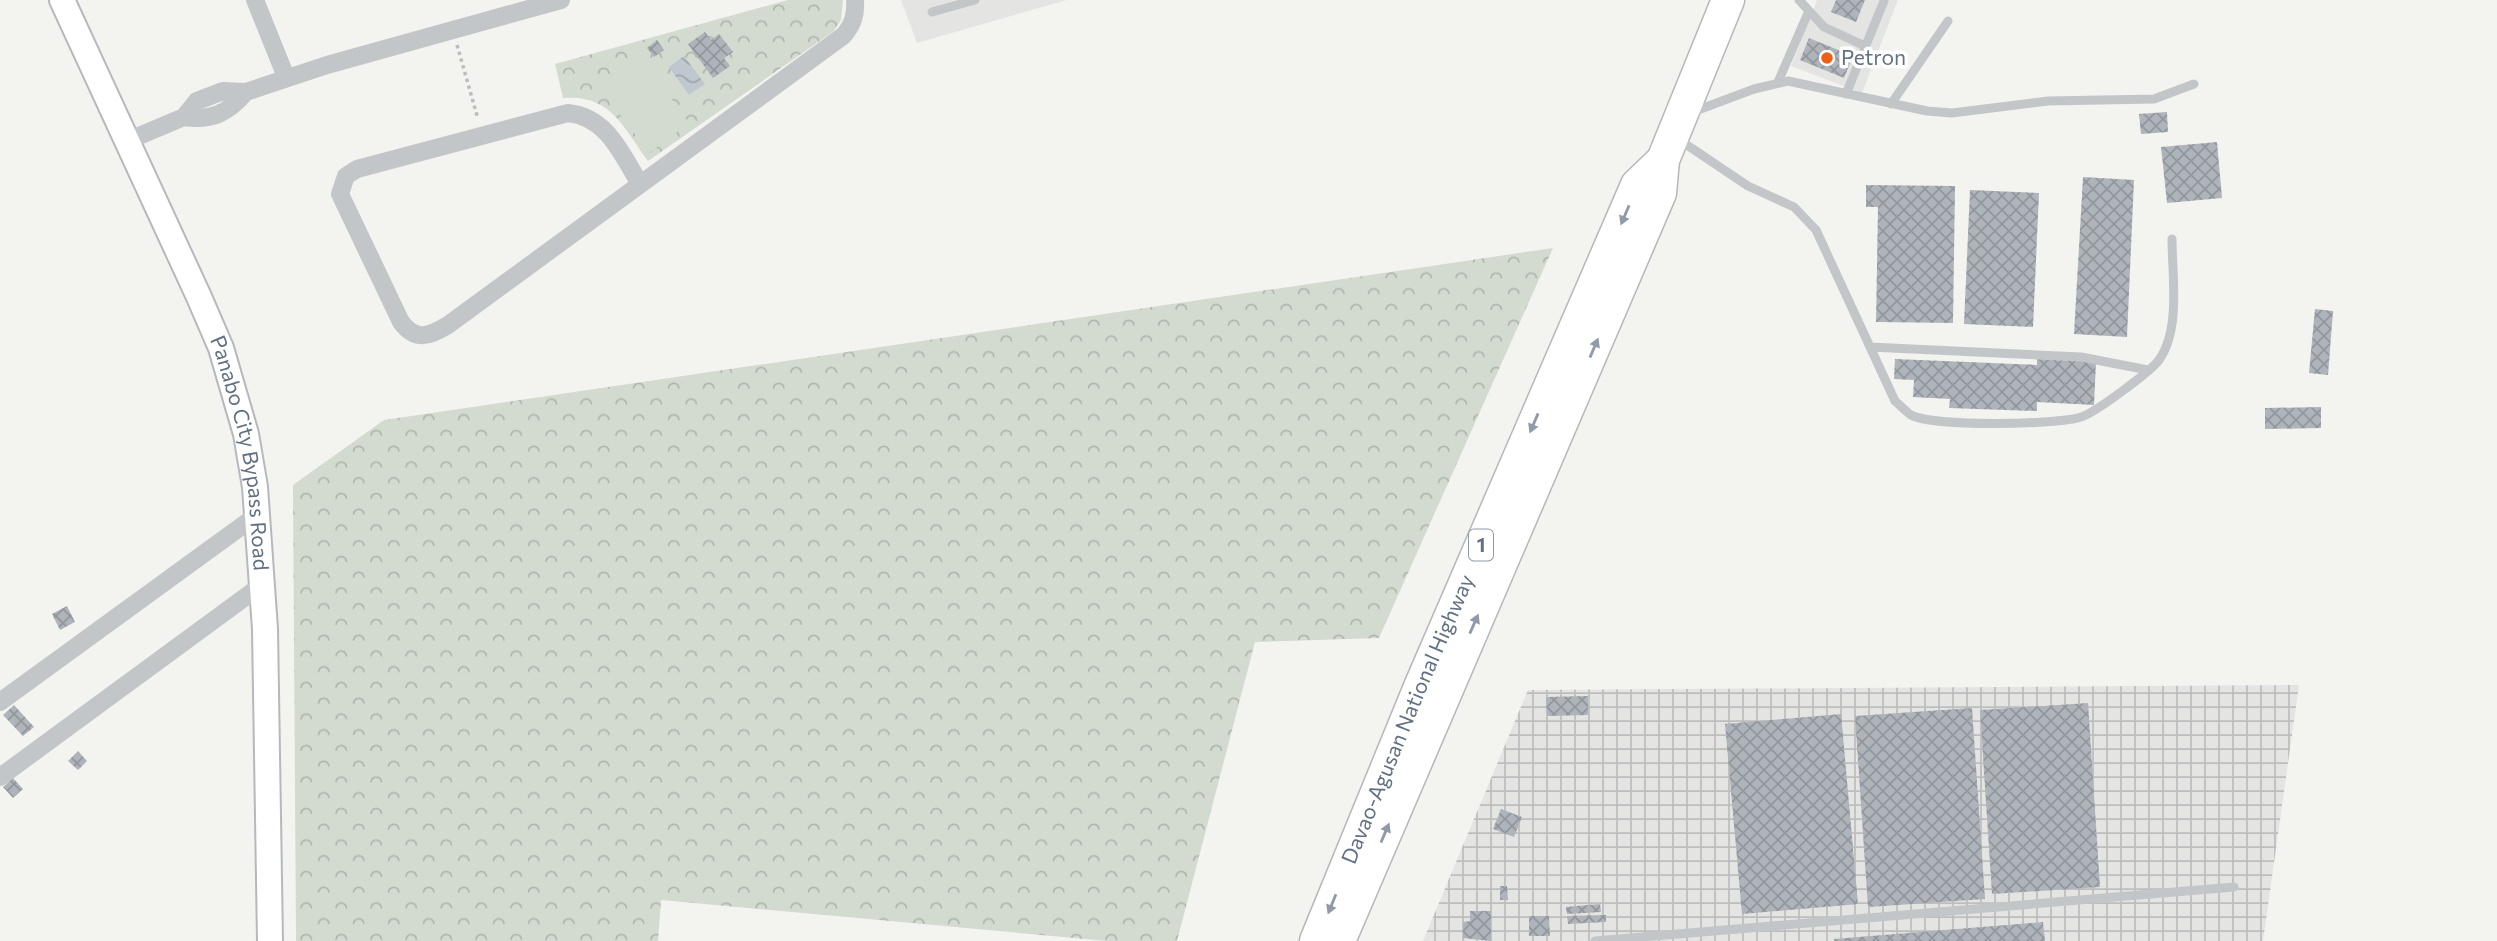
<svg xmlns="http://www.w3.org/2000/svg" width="2497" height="941" viewBox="0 0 2497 941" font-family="Commissioner,sans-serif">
  <defs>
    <pattern id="industrial-grid" width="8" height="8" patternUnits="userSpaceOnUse" patternTransform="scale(1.75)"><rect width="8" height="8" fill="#e4e5e3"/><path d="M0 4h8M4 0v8" fill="none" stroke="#bcbebd"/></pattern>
    <pattern id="forest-crowns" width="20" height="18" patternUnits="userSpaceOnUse" patternTransform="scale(1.75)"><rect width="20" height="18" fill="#d3dbd0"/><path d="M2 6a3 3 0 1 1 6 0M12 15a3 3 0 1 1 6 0" fill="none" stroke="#afb6ae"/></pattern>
    <pattern id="water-waves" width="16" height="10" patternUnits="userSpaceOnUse" patternTransform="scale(1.75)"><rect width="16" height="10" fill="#bec8ce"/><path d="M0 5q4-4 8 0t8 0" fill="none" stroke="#9ea7ad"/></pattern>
    <pattern id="building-cross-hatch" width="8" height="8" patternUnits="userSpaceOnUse" patternTransform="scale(1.75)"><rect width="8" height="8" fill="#aeb4ba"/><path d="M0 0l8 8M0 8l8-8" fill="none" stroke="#91979d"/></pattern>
  </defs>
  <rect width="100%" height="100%" fill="#f3f4ef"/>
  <!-- built -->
  <path fill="#e4e5e3" d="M901,0H1067L917,43Z
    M1817,0H1898L1862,93L1791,66Z"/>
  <!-- industrial -->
  <path fill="url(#industrial-grid)" d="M2299,685L2263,941H1423L1528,690Z"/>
  <!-- forest -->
  <path fill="url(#forest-crowns)" d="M788,0H843L841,20L834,31L648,161C623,127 611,94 563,98L555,64Z
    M1553,248L1379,638L1255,642L1177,941H1107L661,900L658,941H296L293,485L384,420Z"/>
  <!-- pitch -->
  <path fill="#d3dbd0" d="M640,56L689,123L649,153L599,86Z"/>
  <!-- water -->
  <path fill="url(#water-waves)" d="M684,56L705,84L689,95L669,67Z"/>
  <!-- building -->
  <path fill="url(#building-cross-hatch)" d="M1836,0H1865L1856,22L1831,12Z
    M705,32L711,40L719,34L733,52L724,58L730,66L713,78L688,44Z
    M1809,38L1853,56L1844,78L1800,60Z
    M657,40L664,50L654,57L647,48Z
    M2167,112L2168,132L2141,134L2139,114Z
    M2217,142L2222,198L2167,203L2161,147Z
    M2083,177L2134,180L2127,337L2074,334Z
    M1866,185L1955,186L1953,323L1876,322L1878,207H1866Z
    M1970,190L2039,193L2033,327L1964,324Z
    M2315,309L2333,311L2328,375L2309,373Z
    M2037,358L2096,361L2094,405L2037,402V411L1949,408L1950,399L1913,397L1914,380L1894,379L1895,359L2037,365Z
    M2321,407V428L2265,429V408Z
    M67,606L75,622L60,630L52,614Z
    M1588,696V715L1547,716L1546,697Z
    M2088,703L2100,887L1992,894L1980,710Z
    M14,705L34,727L23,736L3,715Z
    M1972,708L1985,899L1868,907L1855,716Z
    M1841,714L1858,904L1742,914L1725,724Z
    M78,751L87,761L78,770L68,761Z
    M13,778L23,789L13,798L3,787Z
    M1501,809L1522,817L1514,837L1493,829Z
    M1500,886H1507L1508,900H1500Z
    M1600,904L1601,912L1567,914L1566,907Z
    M1470,911H1491V941L1463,938V922L1470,921Z
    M1606,915V922L1568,924L1567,916Z
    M1529,916H1549L1550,936H1529Z
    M2043,922L2045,941H1834V939Z"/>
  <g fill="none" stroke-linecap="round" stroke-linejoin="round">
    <!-- secondary casing -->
    <g stroke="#b5b9be" stroke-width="28">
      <g id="secondary">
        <path id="s1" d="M62,0L199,297L221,348L246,434L255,487L265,629L270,941"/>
      </g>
    </g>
    <!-- highway casing -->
    <g stroke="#b5b7bb" stroke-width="35">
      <g id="highway">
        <path id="s2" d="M1316,941L1420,687L1637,185L1663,160"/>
        <path d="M1339,941L1660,193L1663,160L1728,0"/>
      </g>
    </g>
    <!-- path -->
    <path stroke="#bcbdc0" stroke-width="3.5" stroke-dasharray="3.5 3.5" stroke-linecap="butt" d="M457,45L478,119"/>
    <!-- lane -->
    <path stroke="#c3c6c9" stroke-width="9" d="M1799,0L1824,27L1865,46
      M932,12L975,0
      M1778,82L1808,13
      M1846,94L1884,1
      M1891,104L1948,21
      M1690,113L1754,89L1788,81L1927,111L1952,113L2048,101L2154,99L2194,84
      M1678,139L1748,186L1794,207L1816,230L1895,401C1900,405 1905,411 1911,415C1932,427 2057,425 2081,417C2095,413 2151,371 2159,360C2181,329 2172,275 2172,239
      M1870,347L2081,357L2148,370
      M1595,941L2234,887"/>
    <!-- street -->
    <path stroke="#c3c6c9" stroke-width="18" d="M255,0L286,77
      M184,117C212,121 228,113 246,92
      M127,141L184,117L197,101L223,91L246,92L327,65L561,0
      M640,184C621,153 607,117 568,113L357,169L346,176L340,194L401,322C416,342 430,336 448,325L843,36C853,25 856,15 855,0
      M0,702L257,515
      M0,777L263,584"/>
    <!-- secondary -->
    <use href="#secondary" stroke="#fff" stroke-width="24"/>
    <!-- highway -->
    <use href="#highway" stroke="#fff" stroke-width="32"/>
  </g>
  <!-- one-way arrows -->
  <defs><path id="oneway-solid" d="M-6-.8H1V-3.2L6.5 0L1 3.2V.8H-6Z" transform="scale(1.75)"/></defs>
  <g fill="#909ba8">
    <use href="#oneway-solid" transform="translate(1625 215) rotate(113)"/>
    <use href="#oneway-solid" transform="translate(1594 348) rotate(-67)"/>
    <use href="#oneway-solid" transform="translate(1534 423) rotate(113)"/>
    <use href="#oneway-solid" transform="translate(1474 624) rotate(-66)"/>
    <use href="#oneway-solid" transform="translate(1385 833) rotate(-67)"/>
    <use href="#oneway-solid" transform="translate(1332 904) rotate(112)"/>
  </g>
  <!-- markers -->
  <circle fill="#eb6018" stroke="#fff" stroke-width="2.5" cx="1827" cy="58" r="7"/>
  <g text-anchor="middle" stroke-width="7" stroke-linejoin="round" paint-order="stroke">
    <!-- shield labels -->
    <rect fill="#fff" stroke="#909ba8" stroke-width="2" x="1469" y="529.5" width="24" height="31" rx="5"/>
    <g font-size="19" font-weight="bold" fill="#617082">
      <text x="1481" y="552">1</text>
    </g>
    <!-- poi labels -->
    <g font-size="21" fill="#617082" stroke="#fff" text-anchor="start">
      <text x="1841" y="65">Petron</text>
    </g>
    <!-- street labels -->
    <g font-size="21" fill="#617082" stroke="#fff">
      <text dy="7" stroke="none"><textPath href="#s1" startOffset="490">Panabo City Bypass Road</textPath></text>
      <text dy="7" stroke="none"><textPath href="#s2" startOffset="240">Davao-Agusan National Highway</textPath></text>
    </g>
  </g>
</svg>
